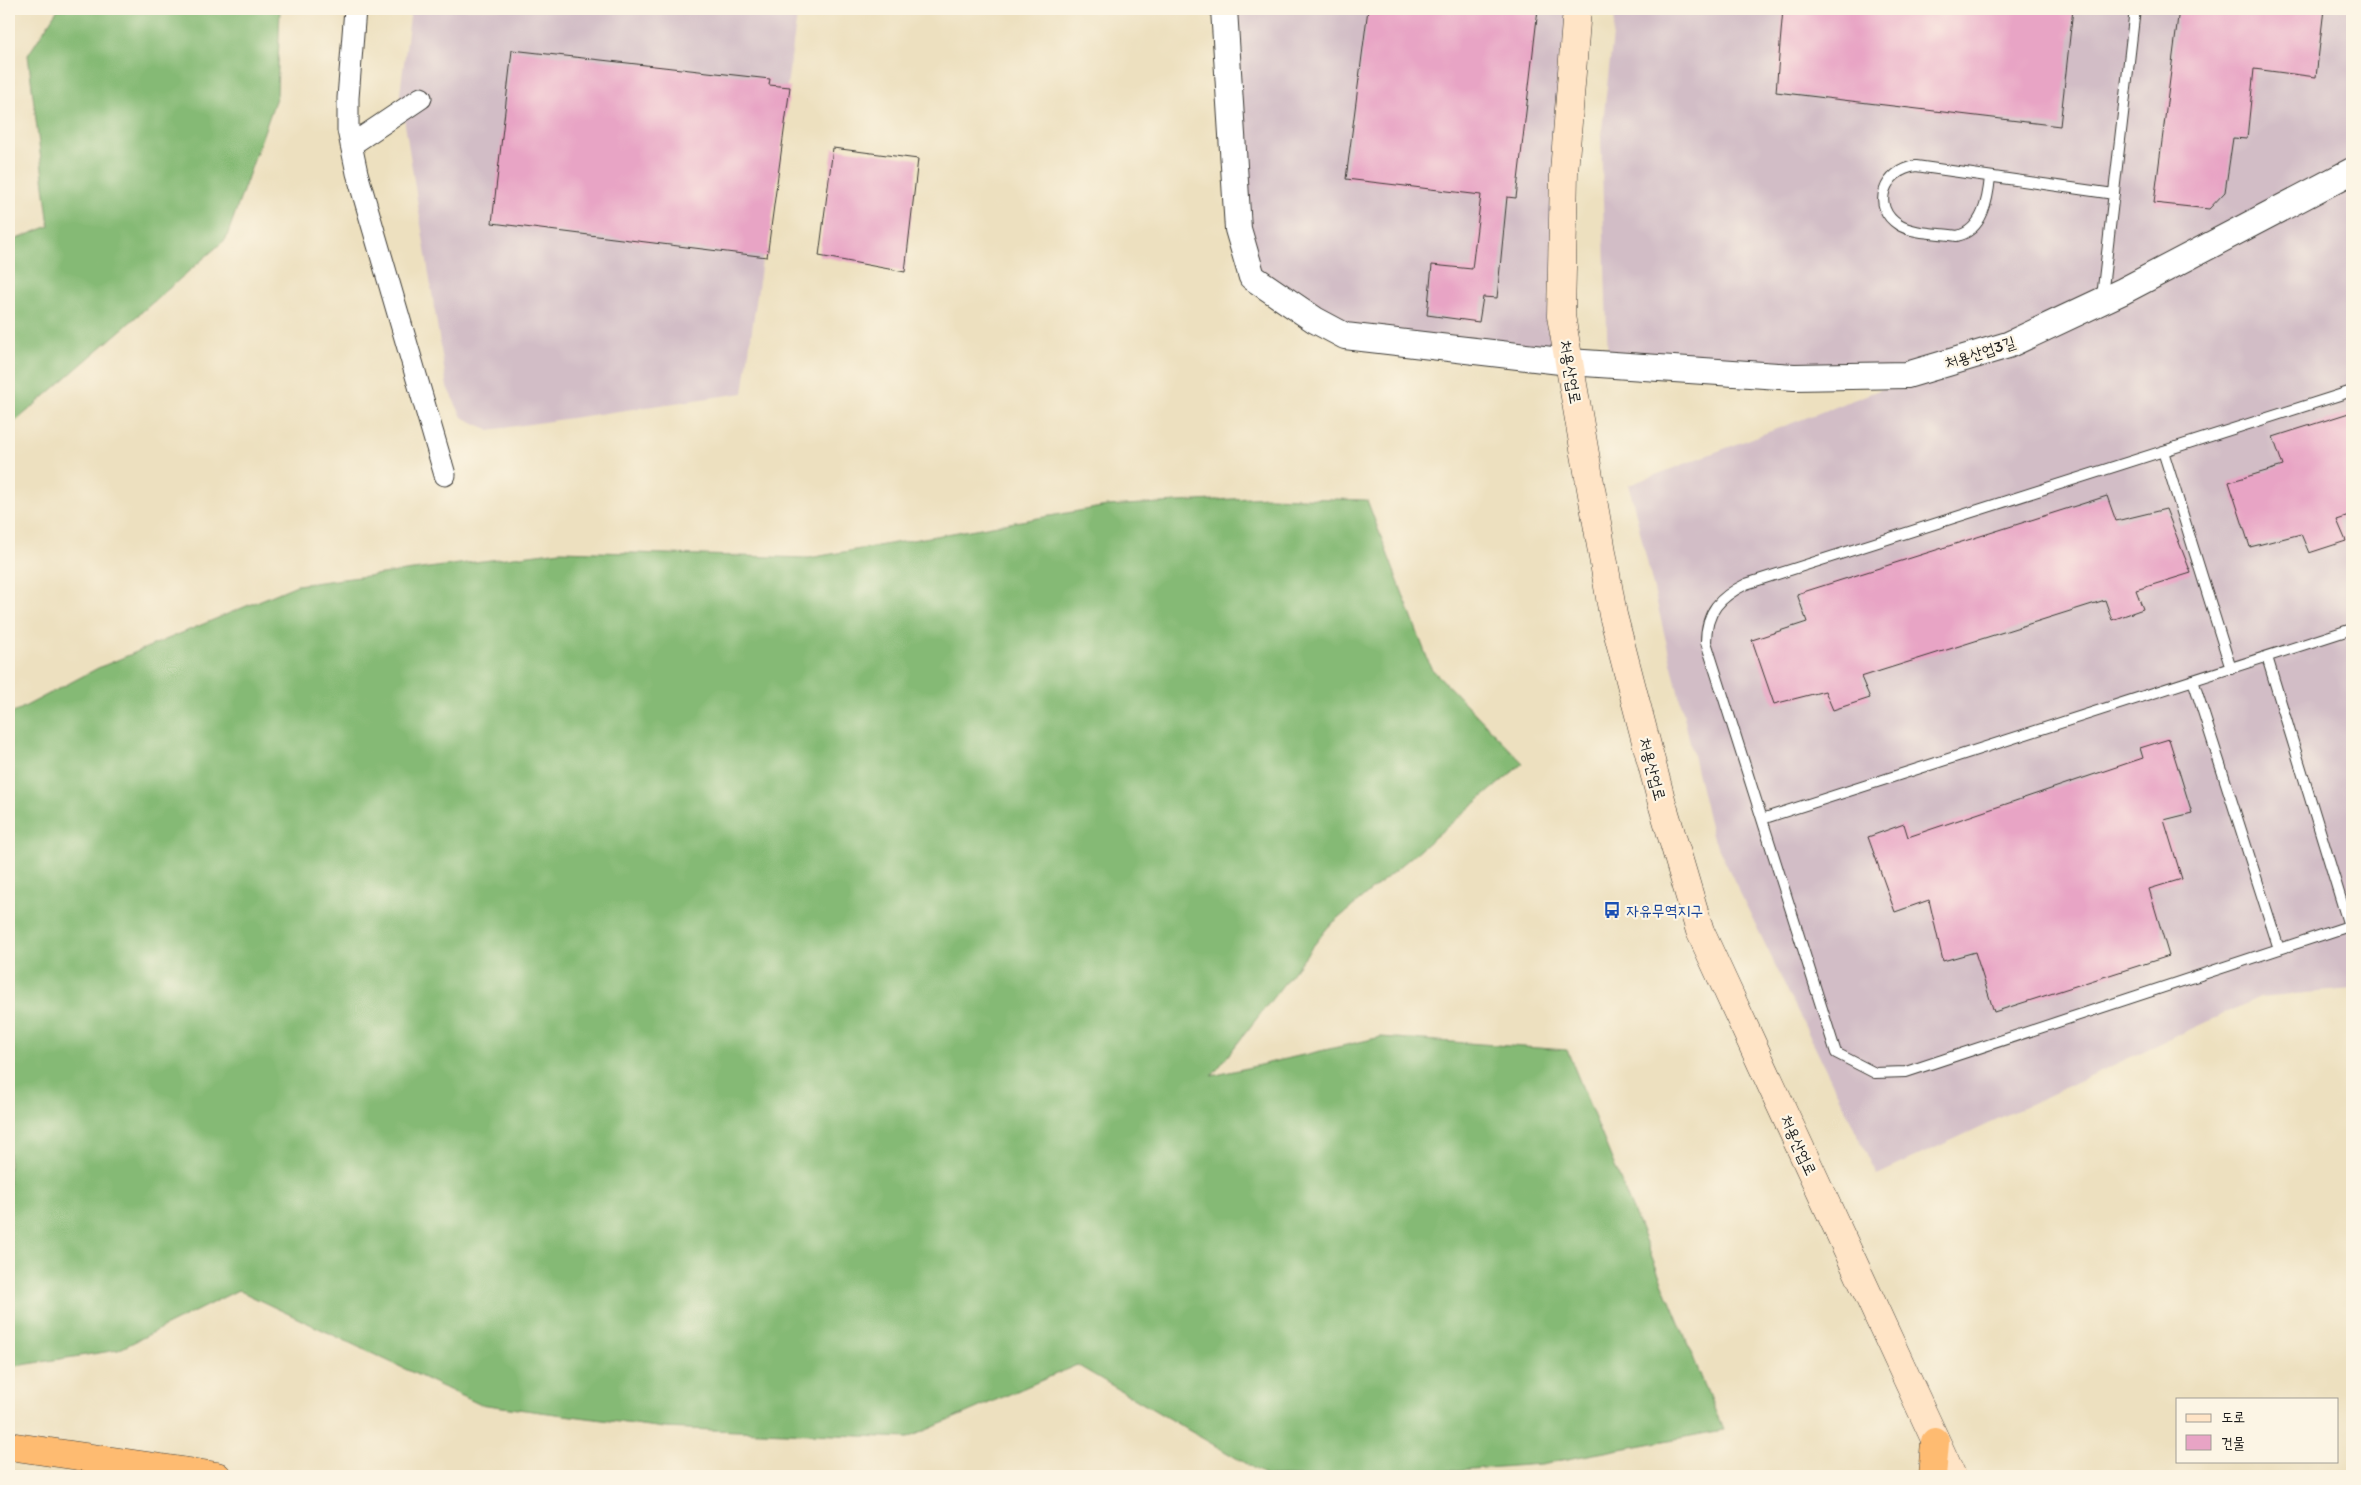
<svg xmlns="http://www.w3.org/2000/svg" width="2361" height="1485" viewBox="0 0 2361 1485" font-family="Itim,'Poor Story',sans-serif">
  <rect width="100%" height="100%" fill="#fcf5e5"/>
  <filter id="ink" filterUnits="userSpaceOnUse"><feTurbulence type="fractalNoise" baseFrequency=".02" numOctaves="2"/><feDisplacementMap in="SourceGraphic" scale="10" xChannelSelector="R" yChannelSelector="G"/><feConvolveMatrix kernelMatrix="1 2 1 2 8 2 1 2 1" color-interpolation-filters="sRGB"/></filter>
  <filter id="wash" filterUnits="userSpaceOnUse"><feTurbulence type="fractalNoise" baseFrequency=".0096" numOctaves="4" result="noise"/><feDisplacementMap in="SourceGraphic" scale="20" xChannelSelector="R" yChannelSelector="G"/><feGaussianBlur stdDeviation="1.12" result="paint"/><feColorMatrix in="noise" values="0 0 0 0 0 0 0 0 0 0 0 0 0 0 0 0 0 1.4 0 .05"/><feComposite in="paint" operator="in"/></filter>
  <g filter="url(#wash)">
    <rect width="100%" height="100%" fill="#ede0bf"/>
    <!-- industrial -->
    <path fill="#d2bdc6" d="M411,9H798L743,393L489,430L462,417L447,387L400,93Z
      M1224,9H1577L1569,362L1345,336L1252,277Z
      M1616,9H2352V989L2260,997L1877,1175L1712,835L1629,485L1953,362L1907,375L1608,364L1601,138Z"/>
    <!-- forest -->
    <path fill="#85ba75" stroke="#506b48" d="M58,9H280L277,95L226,239L9,427V242L49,226L28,55Z
      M1268,497L1367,500L1431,668L1523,763L1328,927L1212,1076L1381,1037L1567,1050L1723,1430L1540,1464L1375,1476H1267L1077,1365L908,1438L664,1428L479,1404L238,1290L118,1350L9,1367V715L98,668L297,585L560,551L809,558L1107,506Z"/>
    <g id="blocks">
      <!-- building -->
      <path fill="#e8a4c5" d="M1368,9H1538L1516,198L1507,197L1497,298L1483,297L1479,322L1427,315L1432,265L1472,269L1481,195L1346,179Z
        M1783,9H2073L2060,126L1776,92Z
        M2179,9H2324L2316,77L2254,69L2247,139L2233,138L2225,192L2209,209L2154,203Z
        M512,50L770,79L769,85L790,87L767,257L492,223Z
        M833,148L918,159L905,272L819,256Z
        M2352,412V515L2337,520L2346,541L2309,553L2301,534L2250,547L2229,482L2283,466L2273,437Z
        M2107,496L2116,521L2166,509L2191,573L2136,590L2143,609L2112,620L2105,600L1861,677L1870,698L1833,710L1825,691L1774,704L1752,640L1807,622L1797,594Z
        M2169,739L2192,813L2164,820L2182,879L2149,889L2169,956L1994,1012L1975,952L1943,961L1929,900L1895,912L1868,837L1904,824L1908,837L2143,758L2140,748Z"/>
    </g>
  </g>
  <g filter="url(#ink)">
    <use href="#blocks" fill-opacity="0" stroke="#3b3934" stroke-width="1"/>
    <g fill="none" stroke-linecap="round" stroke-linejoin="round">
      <!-- service casing -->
      <g stroke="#3b3934" stroke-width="12">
        <path id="service" d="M1990,177C1988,199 1983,230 1957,236C1940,233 1914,234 1899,225C1870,207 1884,170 1916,166L2114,194
          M2102,297L2135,9
          M2352,391L1746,584C1720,597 1706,611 1706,642L1836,1053L1875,1073L1906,1072L2352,925
          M2163,451L2231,669
          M2267,657L2349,926
          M2193,680L2279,949
          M1762,819L2352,629"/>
      </g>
      <!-- minor casing -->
      <g stroke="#3b3934" stroke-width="23">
        <path id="minor" d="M355,9L348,98V130L357,173L445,475
          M351,145L421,98"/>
      </g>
      <!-- tertiary casing -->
      <g stroke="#3b3934" stroke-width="28">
        <path id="tertiary" d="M1224,9L1238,229L1252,277L1315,320L1345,336L1569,362L1794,377L1907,375L2008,345L2123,291L2352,171"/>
      </g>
      <!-- secondary casing -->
      <g stroke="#3b3934" stroke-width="29">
        <path id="secondary" d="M1577,9L1564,172L1561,316L1613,615L1662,803L1700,931L1952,1476"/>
      </g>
      <!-- trunk casing -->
      <g stroke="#3b3934" stroke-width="29">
        <path id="trunk" d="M9,1446L217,1476
          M1932,1476L1935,1442"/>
      </g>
      <!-- service -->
      <use href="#service" stroke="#fff" stroke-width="10"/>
      <!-- minor -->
      <use href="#minor" stroke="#fff" stroke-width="21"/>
      <!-- tertiary -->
      <use href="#tertiary" stroke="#fff" stroke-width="26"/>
      <!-- secondary -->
      <use href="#secondary" stroke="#ffe4c6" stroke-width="28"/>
      <!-- trunk -->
      <use href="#trunk" stroke="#febb71" stroke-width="28"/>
    </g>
  </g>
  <!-- icons -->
  <defs>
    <g id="bus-bare" transform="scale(1.35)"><path d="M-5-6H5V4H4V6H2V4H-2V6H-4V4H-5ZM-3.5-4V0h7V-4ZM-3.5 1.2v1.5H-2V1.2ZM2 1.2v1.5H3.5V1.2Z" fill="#1a4fb4" stroke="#fcf5e5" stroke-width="2.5" paint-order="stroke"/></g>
  </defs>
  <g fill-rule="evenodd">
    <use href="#bus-bare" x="1612" y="910"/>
  </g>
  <g text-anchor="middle" stroke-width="4.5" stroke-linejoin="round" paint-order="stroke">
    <!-- street labels -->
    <g font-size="16" fill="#1c1c1c" stroke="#fcf5e5">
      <text transform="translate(1980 352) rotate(-18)" y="6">처용산업3길</text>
      <text transform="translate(1571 372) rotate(80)" y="6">처용산업로</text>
      <text transform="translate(1653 769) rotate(75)" y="6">처용산업로</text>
      <text transform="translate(1799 1145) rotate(65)" y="6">처용산업로</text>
    </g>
    <!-- transit labels -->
    <g font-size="16" fill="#164399" stroke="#fcf5e5" text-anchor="start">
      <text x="1626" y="916">자유무역지구</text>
    </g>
  </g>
  <!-- margin -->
  <rect width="2361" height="1485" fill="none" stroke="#fcf5e5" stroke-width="30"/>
  <!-- legend -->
  <rect x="2176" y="1398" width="162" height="65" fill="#fcf5e5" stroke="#a29e95"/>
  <rect x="2186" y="1414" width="25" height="8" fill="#ffe4c6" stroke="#a29e95"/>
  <text x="2221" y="1422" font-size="15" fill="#1c1c1c">도로</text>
  <rect x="2186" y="1435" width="25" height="15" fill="#e8a4c5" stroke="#a29e95"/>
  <text x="2221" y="1448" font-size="15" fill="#1c1c1c">건물</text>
</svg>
